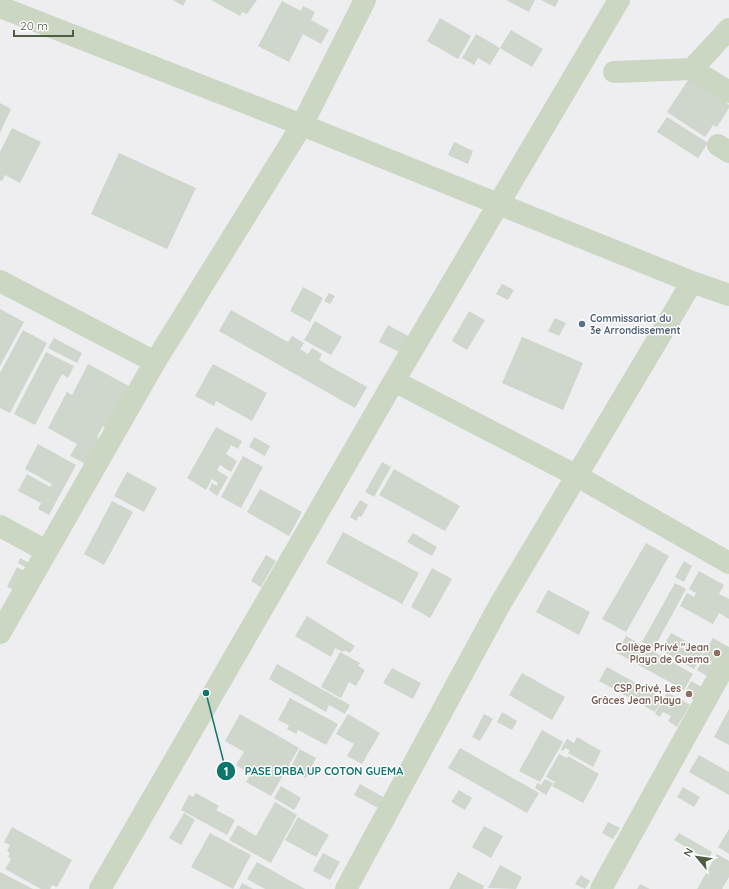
<svg xmlns="http://www.w3.org/2000/svg" width="729" height="889" viewBox="0 0 729 889" font-family="Quicksand,sans-serif">
  <rect width="100%" height="100%" fill="#eeeef1"/>
  <!-- building -->
  <path fill="#cfd6cc" d="M173,0H186L183,6Z
    M211,0H257L247,14L242,12L240,16Z
    M506,0H535L529,12Z
    M541,0H559L555,7Z
    M282,1L301,11L303,6L315,12L311,20L329,30L321,44L303,34L289,62L258,46Z
    M440,18L471,36L458,59L427,41Z
    M511,30L543,49L532,67L500,48Z
    M476,34L500,48L490,65L478,58L474,65L462,58Z
    M692,74L729,105V108L717,127L713,125L705,137L667,112Z
    M0,103L11,109L0,133Z
    M667,117L708,143L698,158L657,132Z
    M12,128L41,142L20,183L5,175L2,181L0,180V152Z
    M454,142L473,151L468,164L448,155Z
    M119,153L196,188L167,249L91,214Z
    M502,284L514,290L508,300L496,294Z
    M303,287L323,298L310,322L290,311Z
    M329,293L335,296L330,304L324,301Z
    M0,309L24,322L0,366Z
    M231,310L288,342L292,336L304,343L300,349L308,354L312,348L322,354L319,360L367,387L355,408L219,331Z
    M469,311L485,320L467,350L452,341Z
    M555,318L566,323L559,336L548,331Z
    M315,321L342,337L331,355L304,340Z
    M388,325L410,337L401,353L379,342Z
    M23,330L47,343L10,413L0,408V373Z
    M522,337L583,363L563,410L502,383Z
    M54,338L82,353L77,363L48,348Z
    M46,352L74,366L68,378L62,374L35,425L14,414Z
    M88,364L129,386L111,431L103,426L97,437L104,441L90,466L70,456L77,444L48,428L67,392L72,395Z
    M213,364L267,393L252,421L216,401L214,406L195,396Z
    M216,427L242,441L238,449L231,445L226,454L237,461L231,472L220,465L217,470L228,477L217,496L209,490L212,483L217,486L218,483L212,479L206,490L187,478Z
    M254,437L270,446L265,456L249,447Z
    M38,444L76,465L49,515L38,509L41,503L18,491L27,474L50,487L52,484L25,469Z
    M243,456L263,467L241,508L221,497Z
    M382,462L391,467L374,497L365,492Z
    M394,469L460,506L445,531L379,495Z
    M127,472L157,488L144,512L114,496Z
    M260,489L302,512L289,536L247,512Z
    M360,500L368,505L361,517L359,516L356,521L350,517Z
    M112,501L133,512L104,565L84,554Z
    M343,532L419,573L402,604L326,563Z
    M413,533L437,547L432,556L407,542Z
    M646,543L669,556L626,632L602,619Z
    M266,555L276,561L261,587L251,581Z
    M20,558L29,563L27,568L18,563Z
    M684,561L692,566L684,582L675,577Z
    M17,567L28,573L18,592L7,587Z
    M432,568L452,579L430,618L411,607Z
    M699,571L724,585L719,594L729,599V619L719,613L713,624L680,606L687,593L694,597L696,593L689,589Z
    M675,583L686,589L654,648L642,642Z
    M548,590L590,612L579,635L536,612Z
    M307,616L355,646L350,653L344,650L343,652L335,648L331,657L295,636Z
    M671,633L704,651L694,669L661,650Z
    M626,636L693,674L684,690L617,653Z
    M713,638L729,647V651L707,676L697,670L702,661L710,665L712,662L702,656Z
    M340,652L360,663L358,666L365,670L356,686L349,682L341,698L321,687Z
    M277,664L350,705L345,714L329,705L326,712L269,679Z
    M607,667L663,698L655,712L599,681Z
    M392,668L421,683L413,699L383,683Z
    M522,673L565,697L552,720L509,695Z
    M691,681L702,687L694,700L684,694Z
    M667,692L690,705L677,727L668,721L671,716L663,712L660,717L655,714Z
    M290,698L338,724L326,745L298,730L296,734L287,729L289,725L278,720Z
    M729,709V745L714,737Z
    M502,712L517,721L512,730L497,722Z
    M240,714L299,748L271,796L246,782L251,774L236,765L244,752L225,741Z
    M348,714L380,733L362,764L347,756L354,744L336,734Z
    M484,714L493,719L480,741L472,737Z
    M542,730L563,742L540,782L519,771Z
    M577,737L601,751L593,767L568,753L570,750L565,748L563,751L561,749L567,739L574,743Z
    M460,748L539,793L527,813L448,768Z
    M300,749L316,758L306,778L290,769Z
    M559,754L567,758L568,756L599,774L583,803L552,786L555,782L546,777Z
    M699,755L729,772V795L689,772Z
    M545,779L553,783L546,795L535,788L537,783L541,785Z
    M360,784L385,798L380,809L354,795Z
    M281,786L301,798L294,810L274,798Z
    M683,787L700,797L694,807L677,797Z
    M459,790L472,798L465,810L451,802Z
    M196,793L219,806L216,810L235,820L227,835L181,810L189,795L193,797Z
    M275,802L297,815L271,863L229,840L238,825L256,836Z
    M184,813L195,820L181,845L169,838Z
    M298,817L329,835L316,857L285,840Z
    M608,822L620,828L613,839L602,833Z
    M484,826L503,836L491,858L472,847Z
    M12,827L72,860L57,887L52,885L50,889H41L5,869L11,859L8,857L10,853L7,851L10,845L4,842Z
    M729,829V854L718,847Z
    M210,833L251,855L233,889L191,867Z
    M679,833L712,852L708,860L674,840Z
    M323,853L340,862L330,880L313,871Z
    M717,854L729,861V877L722,889H697Z
    M257,862L305,889H265L247,879Z
    M500,865L522,877L516,889L488,888Z
    M0,872L33,889H0Z
    M458,872L484,886L483,889H449Z
    M581,875L590,881L585,889L575,884Z
    M242,883L253,889H239Z
    M640,884L650,889H637Z"/>
  <g fill="none" stroke-linecap="round" stroke-linejoin="round">
    <!-- minor -->
    <path stroke="#cbd7c3" stroke-width="22" d="M0,7L302,125L692,282L729,295
      M692,69L729,92
      M614,72L692,69L729,29
      M718,145L729,152
      M0,281L155,362
      M394,381L577,476L729,563
      M0,526L46,551
      M0,633L155,362L302,125L365,0
      M100,889L394,381L619,0
      M346,889L499,606L692,282
      M601,889L729,658"/>
  </g>
  <!-- markers -->
  <circle fill="#5c6f8a" stroke="#fff" stroke-width="1.5" cx="582" cy="324" r="4"/>
  <g fill="#8d6e63" stroke="#fff" stroke-width="1.5">
    <circle cx="717" cy="653" r="4"/>
    <circle cx="689" cy="694" r="4"/>
  </g>
  <g text-anchor="middle" stroke-width="3" stroke-linejoin="round" paint-order="stroke">
    <!-- service labels -->
    <g font-size="10" font-weight="bold" fill="#4e5e75" stroke="#fff" text-anchor="start">
      <text x="590" y="322">Commissariat du<tspan x="590" dy="12">3e Arrondissement</tspan></text>
    </g>
    <!-- education labels -->
    <g font-size="10" font-weight="bold" fill="#785e54" stroke="#fff" text-anchor="end">
      <text x="709" y="651">Collège Privé ''Jean<tspan x="709" dy="12">Playa de Guema</tspan></text>
      <text x="681" y="692">CSP Privé, Les<tspan x="681" dy="12">Grâces Jean Playa</tspan></text>
    </g>
  </g>
  <!-- callouts -->
  <path fill="none" stroke="#0f766e" stroke-width="1.5" d="M206 693L226 771"/>
  <g fill="#0f766e" stroke="#fff" stroke-width="1.5">
    <circle cx="206" cy="693" r="4"/>
    <circle cx="226" cy="771" r="10"/>
  </g>
  <g font-size="12" text-anchor="middle" font-weight="bold" fill="#fff">
    <text x="226" y="776">1</text>
  </g>
  <g font-size="11" text-anchor="middle" font-weight="bold" fill="#0f766e" stroke="#fff" stroke-width="3" stroke-linejoin="round" paint-order="stroke">
    <text x="324" y="775">PASE DRBA UP COTON GUEMA</text>
  </g>
  <!-- north arrow -->
  <g transform="translate(697 857) rotate(299)" stroke="#ffffff" stroke-width="3" paint-order="stroke">
  <path d="M0-3L7 15L0 10L-7 15Z" fill="#4f5d44"/>
  <text y="-6" font-size="11" font-weight="bold" text-anchor="middle" fill="#4f5d44">N</text>
  </g>
  <!-- scale -->
  <path d="M14 30v6h59v-6" fill="none" stroke="#4f5d44" stroke-width="2"/>
  <text x="20" y="30" font-size="12" fill="#4f5d44" stroke="#ffffff" stroke-width="3" paint-order="stroke">20 m</text>
</svg>
